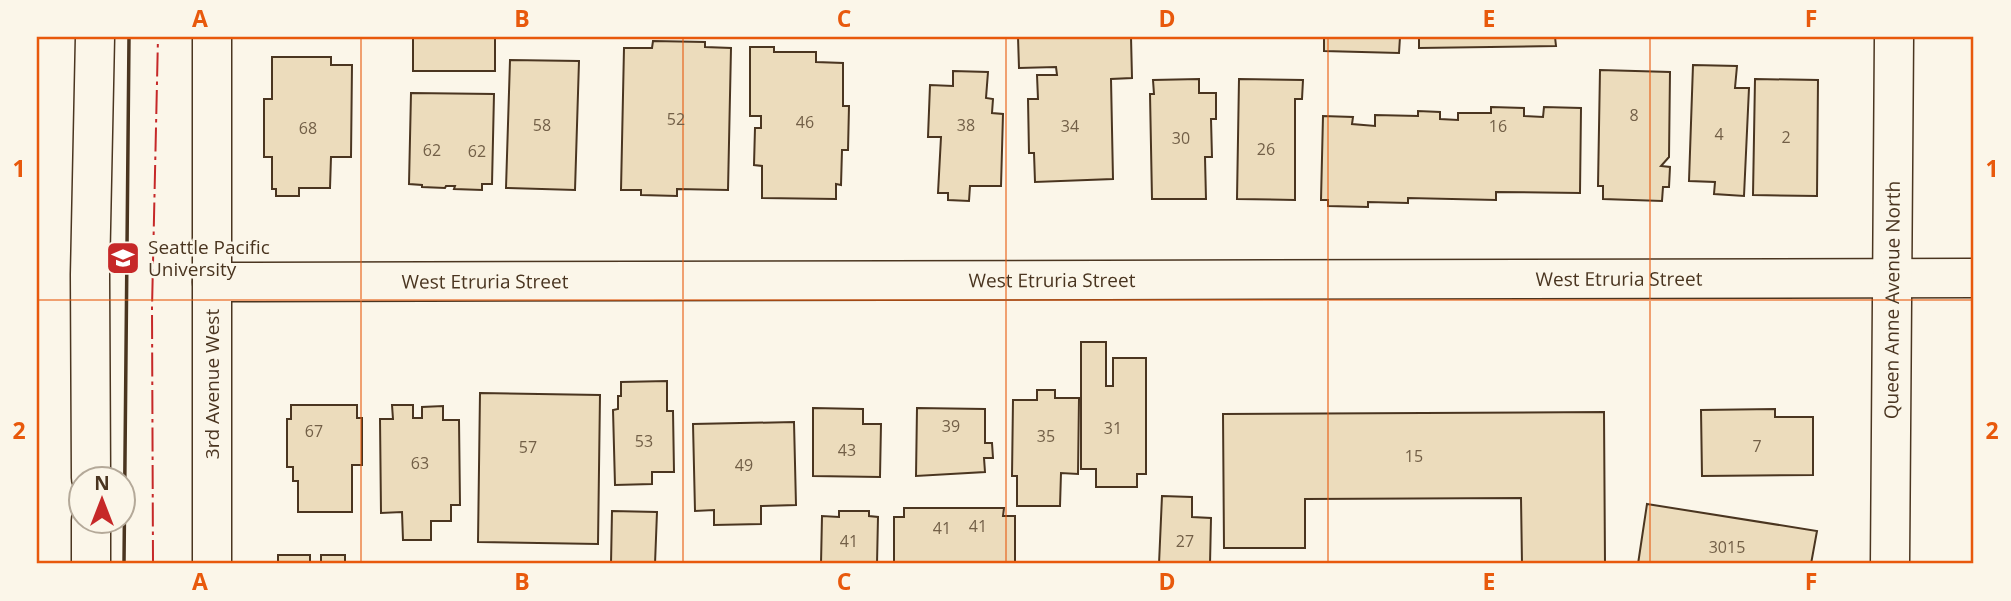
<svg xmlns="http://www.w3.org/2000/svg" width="2011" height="601" viewBox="0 0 2011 601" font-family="'Open Sans',sans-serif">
  <rect width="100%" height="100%" fill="#fbf6e9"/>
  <!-- building -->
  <path fill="#ecdcbc" stroke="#4a3520" stroke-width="2" d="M413,37H495V71H413Z
    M1018,37H1131L1132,78L1111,79L1113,179L1035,182L1034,153H1029L1028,99H1038L1037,75H1057L1056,67L1019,68Z
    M1324,37H1400L1399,53L1324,51Z
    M1419,37H1555L1556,46L1419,48Z
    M653,41L705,42V47L731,48L728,190L677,189V196L641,195V190H621L624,48H652Z
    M750,47H774V52H816V62L843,63V106H849L848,150H842L841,185L836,184V199L762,198V166L754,165L755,128H761V116H750Z
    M272,57H331V65H352L351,157H331L330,188H299V196H276V189H272V157H264V99H272Z
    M510,60L579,61L575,190L506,188Z
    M1693,65L1737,66L1735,88H1749L1744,196L1714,194L1715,182L1689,181Z
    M1600,70L1670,72L1669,157L1661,166L1670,167L1669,187H1663L1662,201L1603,199V186H1598Z
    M953,71L988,72L986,98L993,99L992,113L1003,114L1001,186H970L969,201L948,200V193H938L941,137H928L930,85L953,86Z
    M1199,79V93H1216V119H1211L1212,157H1205L1206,199H1152L1150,94H1154L1153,80Z
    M1239,79L1303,80L1302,99H1295V200L1237,199Z
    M1755,79L1818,80L1817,196L1753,195Z
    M411,93L494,94L492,184H482V190L454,189L455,186H446L445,188L422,187V185L409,184Z
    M1491,107L1524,108V116L1543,117L1544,107L1581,108L1580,193L1496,192V200L1408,198V203L1368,202V207L1328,206V200H1321L1323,116L1353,117L1352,124L1375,126V115L1418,116V111L1440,112V119L1458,120V113H1491Z
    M1081,342H1106V386H1113V358H1146V474H1137V487H1096V469H1081Z
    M667,381V411H673L674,472H652V484L615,485L613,410L618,409V396H621V382Z
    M1037,390H1055V398H1079L1078,474L1061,473L1060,506H1017V476H1012L1013,400H1037Z
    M480,393L600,395L598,544L478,542Z
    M291,405H357V418H362V465H352V512H298V481H293V467H287V419H291Z
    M392,405H413V418H422V407L443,406V420H459L460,505H451V521H431V540H403L402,512L381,513L380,419H393Z
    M813,408L863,409V424H881L880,477L813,476Z
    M917,408L985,409V443H992L993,458H984L985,472L916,476Z
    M1775,409V417H1813V475L1702,476L1701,410Z
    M1604,412L1605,564H1522L1521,498L1305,499V548H1224L1223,414Z
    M794,422L796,505L761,506V524L714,525V510L695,511L693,424Z
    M1162,496L1192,497V517L1211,518L1210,564H1159Z
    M1647,504L1817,531L1811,564H1638Z
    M904,508H1004L1003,516H1015V564H894V517H904Z
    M612,511L657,512L655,564H611Z
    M839,511H869V516L878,517L877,564H821L822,516L839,517Z
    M278,555H310V564H278Z
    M321,555H345V564H321Z"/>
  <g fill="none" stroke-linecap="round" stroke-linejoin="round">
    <!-- minor casing -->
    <g stroke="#4a3520" stroke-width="41">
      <g id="minor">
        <path id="s1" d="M212,282L1974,278"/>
        <path d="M91,478L90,275L95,37"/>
        <path d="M91,520V564"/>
        <path d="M212,564V37"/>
        <path id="s2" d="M1890,564L1894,37"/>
      </g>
    </g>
    <!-- minor -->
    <use href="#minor" stroke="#fbf6e9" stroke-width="38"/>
    <!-- wall -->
    <path stroke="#4a3520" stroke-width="3.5" d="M124,564L129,37"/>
    <!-- power -->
    <path stroke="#c62828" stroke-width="2" stroke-dasharray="24 5 3.5 5" stroke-linecap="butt" d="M153,564L152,308L158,37"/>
  </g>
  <!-- grid -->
  <path fill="none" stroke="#e8590c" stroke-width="2" stroke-opacity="0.55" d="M361,37V564M683,37V564M1006,37V564M1328,37V564M1650,37V564M37,300H1974"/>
  <!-- icons -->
  <defs>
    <g id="university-square" transform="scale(1.75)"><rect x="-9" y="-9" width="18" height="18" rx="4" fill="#c62828" stroke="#fbf6e9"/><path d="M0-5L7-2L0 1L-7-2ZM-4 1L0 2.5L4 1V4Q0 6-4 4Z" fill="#fff"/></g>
  </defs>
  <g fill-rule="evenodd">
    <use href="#university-square" x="123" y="258"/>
  </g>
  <g text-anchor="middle" stroke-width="5" stroke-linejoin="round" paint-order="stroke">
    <!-- number labels -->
    <g font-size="16" fill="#725f47">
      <text x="1634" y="121">8</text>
      <text x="676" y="125">52</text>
      <text x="805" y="128">46</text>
      <text x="542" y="131">58</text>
      <text x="966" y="131">38</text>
      <text x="1070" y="132">34</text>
      <text x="1498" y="132">16</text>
      <text x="308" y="134">68</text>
      <text x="1719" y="140">4</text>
      <text x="1786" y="143">2</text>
      <text x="1181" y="144">30</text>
      <text x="1266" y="155">26</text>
      <text x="432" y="156">62</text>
      <text x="477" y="157">62</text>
      <text x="951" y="432">39</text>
      <text x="1113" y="434">31</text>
      <text x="314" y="437">67</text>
      <text x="1046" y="442">35</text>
      <text x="644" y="447">53</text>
      <text x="1757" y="452">7</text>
      <text x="528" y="453">57</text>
      <text x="847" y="456">43</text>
      <text x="1414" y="462">15</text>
      <text x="420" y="469">63</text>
      <text x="744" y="471">49</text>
      <text x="978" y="532">41</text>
      <text x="942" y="534">41</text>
      <text x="849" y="547">41</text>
      <text x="1185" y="547">27</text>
      <text x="1727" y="553">3015</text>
    </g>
    <!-- poi labels -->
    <g font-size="19" fill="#4a3520" stroke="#fbf6e9" text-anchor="start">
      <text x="148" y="254">Seattle Pacific<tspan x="148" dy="22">University</tspan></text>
    </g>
    <!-- street labels -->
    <g font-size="19" fill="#4a3520" stroke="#fbf6e9">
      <text dy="7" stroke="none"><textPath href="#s1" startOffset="1407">West Etruria Street</textPath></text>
      <text dy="7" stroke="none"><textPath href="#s1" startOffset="840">West Etruria Street</textPath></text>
      <text dy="7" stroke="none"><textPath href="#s1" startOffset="273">West Etruria Street</textPath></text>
      <text dy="7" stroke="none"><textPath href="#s2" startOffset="264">Queen Anne Avenue North</textPath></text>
      <text transform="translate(212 384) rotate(-90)" y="7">3rd Avenue West</text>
    </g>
  </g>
  <!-- border -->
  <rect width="2011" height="601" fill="none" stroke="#fbf6e9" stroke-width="77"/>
  <!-- north arrow -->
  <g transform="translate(102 500)"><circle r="33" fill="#fbf6e9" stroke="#b4a999" stroke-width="2"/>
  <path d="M0-5L12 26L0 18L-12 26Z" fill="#c62828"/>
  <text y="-10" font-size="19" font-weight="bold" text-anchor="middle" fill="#4a3520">N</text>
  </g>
  <rect x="38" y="38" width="1934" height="524" fill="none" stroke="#e8590c" stroke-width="2.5"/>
  <g font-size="23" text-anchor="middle" font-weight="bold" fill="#e8590c">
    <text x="200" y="27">A</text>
    <text x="522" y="27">B</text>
    <text x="844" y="27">C</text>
    <text x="1167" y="27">D</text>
    <text x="1489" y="27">E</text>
    <text x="1811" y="27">F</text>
    <text x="19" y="177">1</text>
    <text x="1992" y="177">1</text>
    <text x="19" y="439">2</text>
    <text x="1992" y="439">2</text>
    <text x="200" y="590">A</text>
    <text x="522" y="590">B</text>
    <text x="844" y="590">C</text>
    <text x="1167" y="590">D</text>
    <text x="1489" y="590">E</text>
    <text x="1811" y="590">F</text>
  </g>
</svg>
